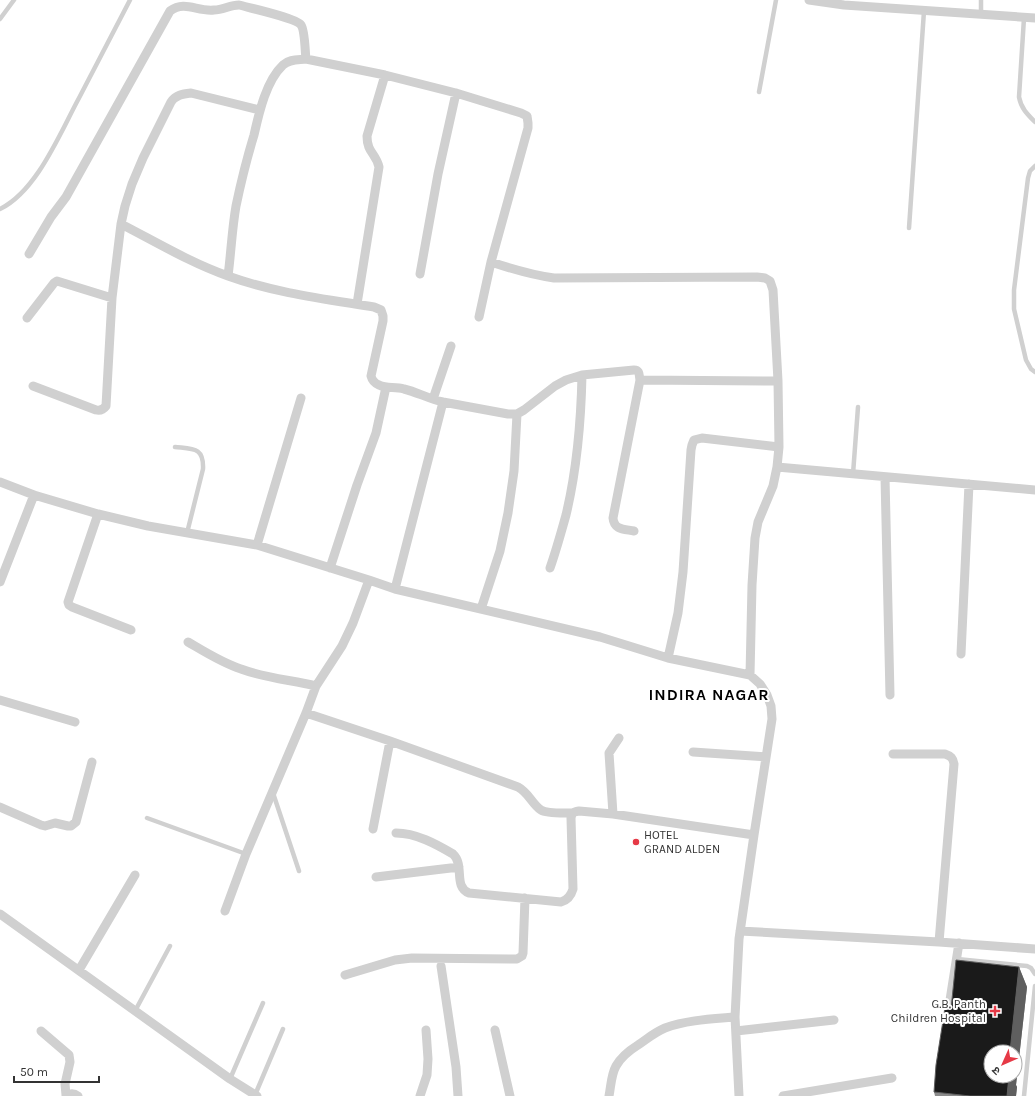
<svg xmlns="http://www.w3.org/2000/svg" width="1035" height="1096" viewBox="0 0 1035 1096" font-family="Karla,'Noto Sans Devanagari',sans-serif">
  <rect width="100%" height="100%" fill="#fff"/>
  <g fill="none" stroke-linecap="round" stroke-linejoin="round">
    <!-- service -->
    <path stroke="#d0d0d0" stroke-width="4.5" d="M981,15V0
      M1024,18L1019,97C1021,108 1027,114 1035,122
      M0,19L14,0
      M759,92L776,0
      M1035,166L1030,171L1028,178L1014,290V309L1026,360L1031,369L1035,372
      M0,209C37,191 60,133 79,98C96,65 113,33 130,0
      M909,228L924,11
      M175,447C193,449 204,447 203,469L187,533
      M853,474L858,407
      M273,793L299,871
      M147,818L246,854
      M957,959L1027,966L1031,968L1035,974
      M135,1011L170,946
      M230,1079L263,1003
      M255,1095L283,1029
      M1024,1096L1035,986"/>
    <!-- minor -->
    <path stroke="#d0d0d0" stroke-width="9" d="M809,0L844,5L1035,18
      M121,224C156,242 191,263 228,276C275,293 325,299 374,307L381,310L383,316V321L371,376C372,380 374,383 379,385C387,389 395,386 404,389C417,392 429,399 443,402L508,414H517L524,410L555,386L566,380L582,375L634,370C640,370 639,375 640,380L778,381
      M29,254L51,217L66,197L170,11C185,0 197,12 214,10C223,10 230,5 239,5C250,8 296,18 301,25C305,30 305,52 306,59
      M491,262C512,269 532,275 554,278L757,277L765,278L770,281L773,290L778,381L779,447L777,467L773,486L758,522L755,538L752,585L750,675
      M420,274L438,174L456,93
      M228,276C231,253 232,229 236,206C241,182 247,158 254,135C259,113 266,81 283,65C289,59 298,60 306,59L385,75L456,93L521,113L527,116L528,123V128L491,262L479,317
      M357,304L379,167C376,153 367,153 367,136L385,75
      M27,318L54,283L57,281L112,298
      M33,386L96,410C100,411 103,410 106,406L112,298L121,224L125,206L132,184L143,158L171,102C176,95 182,94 191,93L260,110
      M433,399L451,346
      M777,467L1035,490
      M885,477L890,695
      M0,482L34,495L98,514L148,526L257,545L369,580L395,589L600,637L668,658L750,675L760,684L767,695L771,706L772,719L754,835L739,939L735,1017L739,1096
      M98,514L68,602L69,605L72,607L131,630
      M634,531C624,529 614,530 613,518L640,380
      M257,545L301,398
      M330,568L357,485L376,433L386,387
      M550,568C556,551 561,533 566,515C577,469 581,422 582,375
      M0,582L34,495
      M395,589L443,402
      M481,609L500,551L508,513L514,471L517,414
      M188,642C205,652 222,663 241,669C265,678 291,680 316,686
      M961,654L969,484
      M668,658L678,613L683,572L691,450L692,445L694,440L702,438L779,447
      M0,700L75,722
      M306,713L390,741L518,787C529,793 532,804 541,810C547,814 564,813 573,813
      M693,752L766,757
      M893,754H945C951,756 953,758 954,764L939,942
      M0,807L41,825L45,826L55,823L68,826H71L76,822L92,762
      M613,814L609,753L619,738
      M373,829L390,741
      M396,833C416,833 436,844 453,854C465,865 453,887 469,893L561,902C568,900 571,896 573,889L571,818C572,813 573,812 579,811L613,814L754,835
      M376,877L459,867
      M225,911L246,854L306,713L316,686L342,646L353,623L369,580
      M0,914L230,1079L257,1096
      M740,931L939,942L1035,949
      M441,966L456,1067L458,1096
      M79,970L135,875
      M345,975L395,960L412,958L517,959L522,956L523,953L525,898
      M947,1019L959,943
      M495,1030L510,1096
      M41,1031L69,1055L70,1062L65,1084L66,1095
      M736,1031L834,1020
      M66,1096C70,1093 74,1093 78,1096
      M420,1096L427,1075L428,1059L426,1030
      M609,1096C611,1086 611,1075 616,1066C621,1057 630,1050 638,1045C647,1039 655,1032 665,1028C687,1020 712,1019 735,1017
      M783,1096L892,1078"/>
  </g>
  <!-- wall -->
  <path fill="#8c8c8c" d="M1019,967L1027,987L1016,1085L1017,1087L1016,1096H935L934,1092Z"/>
  <!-- shaded-wall -->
  <path fill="#5f5f5f" d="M1019,967L1027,987L1016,1085L1017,1087L1016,1096H1007L1009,1076H1015V1052H1010Z"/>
  <!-- building -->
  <path fill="#1a1a1a" stroke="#5f5f5f" d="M956,960L1019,967L1010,1052H991V1076H1009L1007,1096H970L934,1092L936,1065L945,1008L951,1009Z"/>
  <!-- markers -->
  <g fill="#e63946" stroke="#fff" stroke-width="1.5">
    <circle cx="636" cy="842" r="4"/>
    <path d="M993 1005h4v4h4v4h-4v4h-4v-4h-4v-4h4z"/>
  </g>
  <g text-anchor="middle" stroke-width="4" stroke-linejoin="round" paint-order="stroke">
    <!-- poi labels -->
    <g font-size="12" fill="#333" stroke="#fff" text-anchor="start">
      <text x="644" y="839">HOTEL<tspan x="644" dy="14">GRAND ALDEN</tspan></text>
      <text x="986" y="1008" text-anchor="end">G.B. Panth<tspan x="986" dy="14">Children Hospital</tspan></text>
    </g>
    <!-- district labels -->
    <g font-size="16" font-weight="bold" letter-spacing="1" fill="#000" stroke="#fff">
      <text x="709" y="700">INDIRA NAGAR</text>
    </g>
  </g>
  <!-- north arrow -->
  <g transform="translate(1003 1064) rotate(225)"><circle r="19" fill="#ffffff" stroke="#adadad"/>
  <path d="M0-3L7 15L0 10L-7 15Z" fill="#e63946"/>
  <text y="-6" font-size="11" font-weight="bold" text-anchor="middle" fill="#333333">उ</text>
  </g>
  <!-- scale -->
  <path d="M14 1076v6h85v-6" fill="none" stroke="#333333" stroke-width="2"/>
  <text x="20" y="1076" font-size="12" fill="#333333" stroke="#ffffff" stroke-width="3" paint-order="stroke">50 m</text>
</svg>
